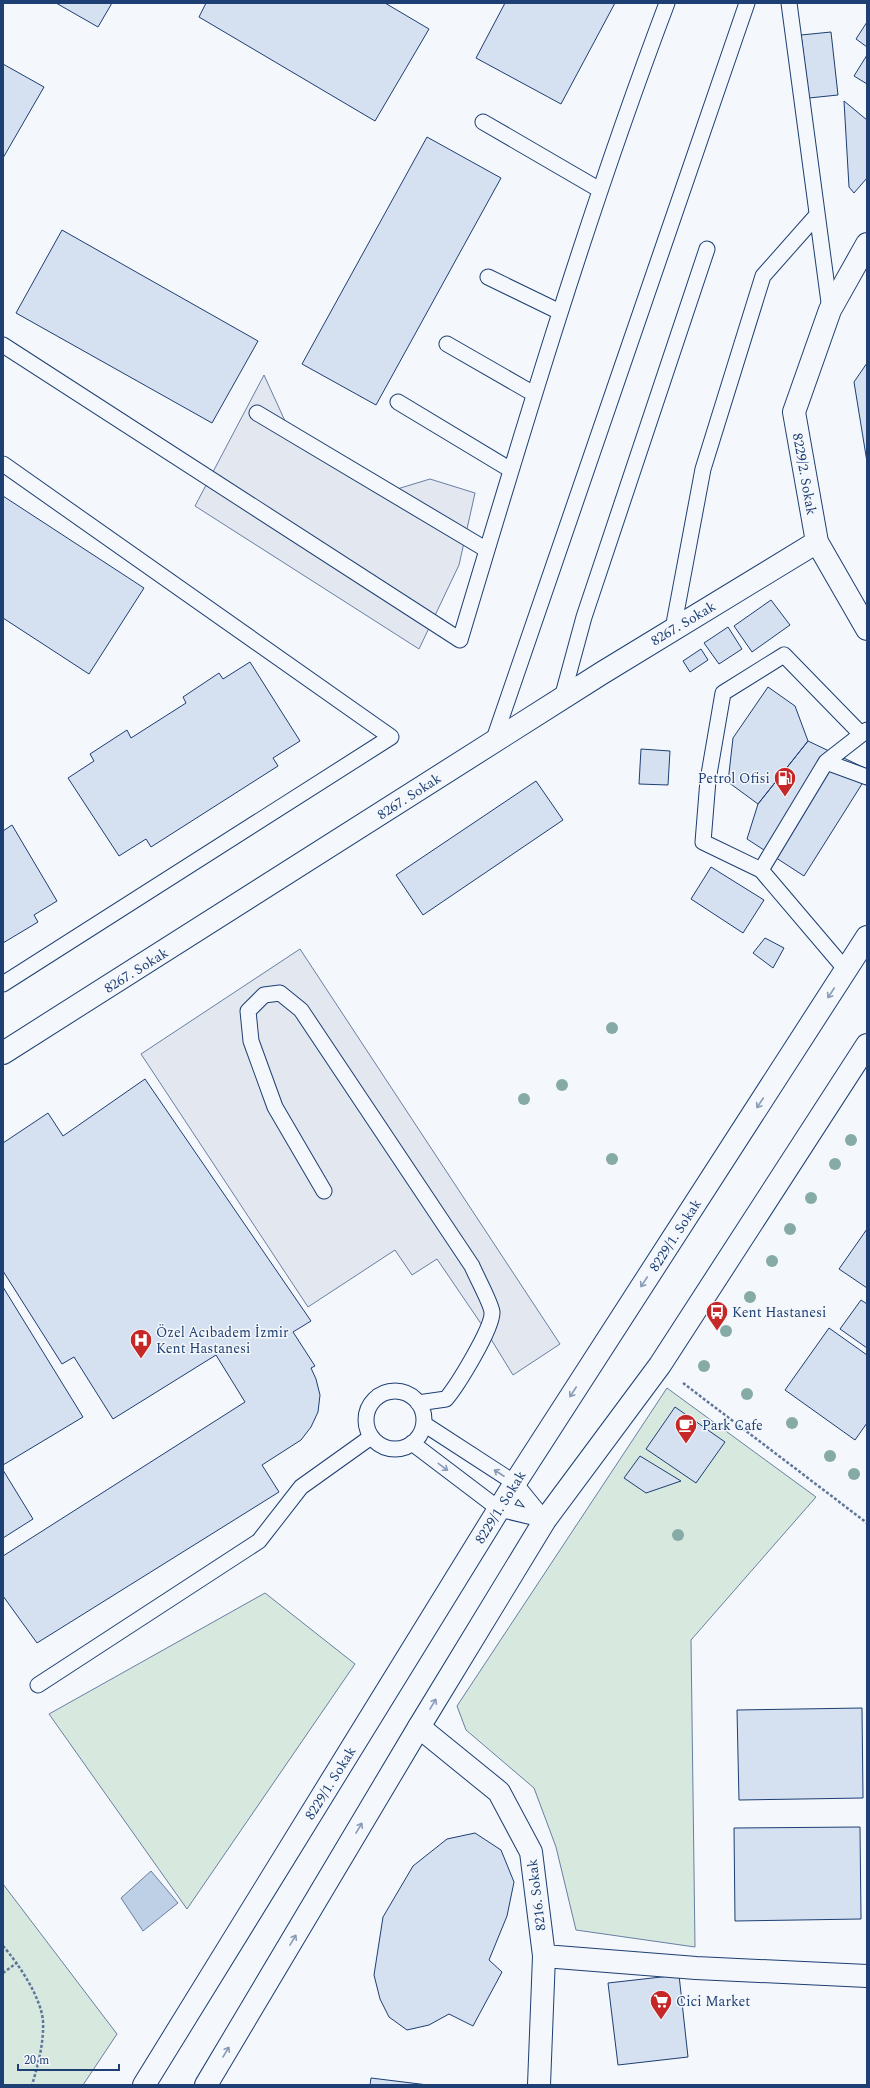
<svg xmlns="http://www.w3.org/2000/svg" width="870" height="2088" viewBox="0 0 870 2088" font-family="Spectral,serif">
  <rect width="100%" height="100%" fill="#f4f7fb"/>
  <!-- green -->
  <path fill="#d7e8df" stroke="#687fa3" d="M667,1388L816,1497L691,1640L695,1947L576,1930L556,1847L534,1788L466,1730L457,1706Z
    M265,1593L355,1664L187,1909L49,1714Z
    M3,1884L117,2034L83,2085H3Z"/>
  <!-- parking -->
  <path fill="#e3e8f0" stroke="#687fa3" d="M264,375L296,445L384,493L430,479L475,493L459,565L419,649L195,506Z
    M300,949L560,1344L513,1375L486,1331L437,1259L412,1275L395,1250L308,1307L141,1054Z"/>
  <!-- water -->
  <path fill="#bed0e5" stroke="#687fa3" d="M151,1871L178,1903L143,1931L121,1898Z"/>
  <!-- building -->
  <path fill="#d5e0f0" stroke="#1d3f73" d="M56,3H112L98,27Z
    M206,3H385L429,29L375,121L199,17Z
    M505,3H615L561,104L476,58Z
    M867,22V47L856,39Z
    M831,32L838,95L809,98L801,35Z
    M867,55V84L854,76Z
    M3,64L44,87L3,158Z
    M844,101L867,120V178L854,193L849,187Z
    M427,137L501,178L376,405L302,364Z
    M62,230L258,341L212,423L16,313Z
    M867,363V462L854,382Z
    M3,496L144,588L89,674L3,618Z
    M771,600L790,625L752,652L734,626Z
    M728,627L742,649L719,664L704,643Z
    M701,649L708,660L690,672L683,661Z
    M250,662L300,741L273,758L278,766L151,847L146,839L119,856L68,778L94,761L90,754L127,730L131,738L186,703L183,697L219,673L223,679Z
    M768,687L795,706L808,741L758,804L728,782L733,738Z
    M808,741L867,769V776L804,876L747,839L758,804Z
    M641,749L670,751L668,785L639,784Z
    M536,781L563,820L423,915L396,875Z
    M12,825L57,901L34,915L38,922L3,943V831Z
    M711,867L764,900L743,933L691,899Z
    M765,938L784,948L773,968L753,953Z
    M145,1079L311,1321L293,1332L315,1366L311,1368L316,1379L320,1395L318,1412L311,1427L301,1440L262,1465L279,1492L37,1643L3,1596V1556L245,1402L216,1355L113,1419L74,1357L62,1364L3,1271V1143L48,1113L63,1136Z
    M867,1229V1288L839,1269Z
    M3,1287L83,1417L3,1465Z
    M861,1300L867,1304V1348L840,1329Z
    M829,1328L867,1355V1423L855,1440L785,1390Z
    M675,1407L725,1442L696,1483L646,1449Z
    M640,1456L681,1481L646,1493L624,1478Z
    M3,1470L33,1519L3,1538Z
    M862,1708L863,1798L739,1800L737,1710Z
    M860,1827L861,1919L735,1921L734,1828Z
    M475,1833L501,1850L514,1882L507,1916L489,1960L502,1972L473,2026L449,2014L429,2025L407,2030L389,2017L380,1999L374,1975L383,1917L413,1866L447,1839Z
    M679,1975L688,2057L618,2065L608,1983Z
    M371,2078L428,2085H370Z"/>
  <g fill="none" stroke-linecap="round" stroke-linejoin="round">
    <!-- lane casing -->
    <g stroke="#1d3f73" stroke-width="17">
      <path id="lane" d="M789,3L830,310
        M483,122L600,190
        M488,277L560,312
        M447,344L534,394
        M3,345L460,640C524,426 588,212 667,3
        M398,402L511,470
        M257,413L487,550
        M3,464L391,737L3,984
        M673,629L703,469L763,276L817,215
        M562,698L584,617L707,249
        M493,742L747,3
        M826,762L867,777
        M761,870L703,842L708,780L723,693L784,655L861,734
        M846,970L761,870L826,762L867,730
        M324,1191L275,1107L251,1041L248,1011L264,995L280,993L301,1010L472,1266C476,1276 491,1303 492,1312C493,1328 457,1386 446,1399L418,1403
        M366 1420a29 29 0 1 1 58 0a29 29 0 1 1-58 0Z
        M424,1424L515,1483L545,1520
        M412,1443L499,1509L545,1520
        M38,1685L259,1541L301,1487L371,1437"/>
    </g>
    <!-- street casing -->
    <g stroke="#1d3f73" stroke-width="24">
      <path id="street" d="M867,244L830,310L794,412L817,542L867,629
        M3,1053L602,673L817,542
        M419,1727L499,1792L531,1852L544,1956L539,2085
        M544,1956L696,1968L867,1976"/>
    </g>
    <!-- secondary casing -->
    <g stroke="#1d3f73" stroke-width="24">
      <path id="secondary" d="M144,2085L515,1483L867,937
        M206,2085L419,1727L545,1520L660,1365L867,1045"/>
    </g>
    <!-- path -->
    <path stroke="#5e769c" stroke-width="2.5" stroke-dasharray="3 2" stroke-linecap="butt" d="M683,1383L867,1523
      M3,1946C18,1963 41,1997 43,2021C44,2043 38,2065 32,2085
      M3,1973L18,1962"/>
    <!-- lane -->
    <use href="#lane" stroke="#f4f7fb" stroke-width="15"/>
    <!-- street -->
    <use href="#street" stroke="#f4f7fb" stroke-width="22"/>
    <!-- secondary -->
    <use href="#secondary" stroke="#f4f7fb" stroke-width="22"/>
  </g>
  <!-- trees -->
  <g fill="#86aba6">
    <circle cx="612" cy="1028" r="6"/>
    <circle cx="562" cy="1085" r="6"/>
    <circle cx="524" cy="1099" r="6"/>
    <circle cx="851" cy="1140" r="6"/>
    <circle cx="612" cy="1159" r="6"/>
    <circle cx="835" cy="1164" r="6"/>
    <circle cx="811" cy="1198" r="6"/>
    <circle cx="790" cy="1229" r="6"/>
    <circle cx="772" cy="1261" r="6"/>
    <circle cx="750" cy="1297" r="6"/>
    <circle cx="726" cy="1331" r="6"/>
    <circle cx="704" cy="1366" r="6"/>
    <circle cx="747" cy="1394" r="6"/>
    <circle cx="792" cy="1423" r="6"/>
    <circle cx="830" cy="1456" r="6"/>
    <circle cx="854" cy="1474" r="6"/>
    <circle cx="678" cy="1535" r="6"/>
  </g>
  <!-- one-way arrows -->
  <defs><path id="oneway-shaft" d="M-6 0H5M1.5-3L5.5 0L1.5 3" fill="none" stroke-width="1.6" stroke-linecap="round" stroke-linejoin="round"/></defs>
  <g stroke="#889bb7">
    <use href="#oneway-shaft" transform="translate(831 993) rotate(123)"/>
    <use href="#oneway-shaft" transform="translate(760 1103) rotate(123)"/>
    <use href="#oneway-shaft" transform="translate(644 1282) rotate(123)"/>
    <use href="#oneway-shaft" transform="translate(573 1392) rotate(123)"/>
    <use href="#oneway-shaft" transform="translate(443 1467) rotate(37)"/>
    <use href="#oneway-shaft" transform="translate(499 1473) rotate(-147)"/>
    <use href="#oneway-shaft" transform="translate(433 1704) rotate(-59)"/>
    <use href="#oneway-shaft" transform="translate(359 1828) rotate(-59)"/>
    <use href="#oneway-shaft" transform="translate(293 1940) rotate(-59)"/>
    <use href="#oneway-shaft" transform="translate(226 2052) rotate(-59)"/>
  </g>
  <!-- icons -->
  <defs>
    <g id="fuel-pin" transform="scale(1.15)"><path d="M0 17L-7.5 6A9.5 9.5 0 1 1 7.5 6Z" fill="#c62828" stroke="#f4f7fb"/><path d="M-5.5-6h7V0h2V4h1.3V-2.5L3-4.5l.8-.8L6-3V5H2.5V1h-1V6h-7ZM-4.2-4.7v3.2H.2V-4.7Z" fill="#fff"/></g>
    <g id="bus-pin" transform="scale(1.15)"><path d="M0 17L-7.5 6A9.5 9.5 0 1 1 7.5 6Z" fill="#c62828" stroke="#f4f7fb"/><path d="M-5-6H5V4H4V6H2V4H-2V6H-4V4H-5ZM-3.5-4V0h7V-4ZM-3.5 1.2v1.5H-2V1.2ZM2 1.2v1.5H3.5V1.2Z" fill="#fff"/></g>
    <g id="hospital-pin" transform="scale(1.15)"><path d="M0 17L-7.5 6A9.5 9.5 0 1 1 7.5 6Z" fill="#c62828" stroke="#f4f7fb"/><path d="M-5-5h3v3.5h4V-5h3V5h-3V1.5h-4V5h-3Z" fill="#fff"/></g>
    <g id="cafe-pin" transform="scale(1.15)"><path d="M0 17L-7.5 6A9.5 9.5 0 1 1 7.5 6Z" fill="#c62828" stroke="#f4f7fb"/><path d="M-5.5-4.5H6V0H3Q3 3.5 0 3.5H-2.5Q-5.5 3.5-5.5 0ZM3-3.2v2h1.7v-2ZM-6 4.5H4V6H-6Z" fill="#fff"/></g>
    <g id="supermarket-pin" transform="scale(1.15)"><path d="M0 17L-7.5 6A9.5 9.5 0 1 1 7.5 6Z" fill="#c62828" stroke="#f4f7fb"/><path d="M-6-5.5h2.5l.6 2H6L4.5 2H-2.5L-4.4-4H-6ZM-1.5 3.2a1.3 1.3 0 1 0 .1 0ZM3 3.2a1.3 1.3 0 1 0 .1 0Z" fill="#fff"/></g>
  </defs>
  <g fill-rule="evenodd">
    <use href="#fuel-pin" x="785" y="778"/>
    <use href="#bus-pin" x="717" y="1312"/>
    <use href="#hospital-pin" x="141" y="1340"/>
    <use href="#cafe-pin" x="686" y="1425"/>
    <use href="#supermarket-pin" x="661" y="2001"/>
  </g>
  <g text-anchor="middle" stroke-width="3" stroke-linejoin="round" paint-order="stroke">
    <!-- street labels -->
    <g font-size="14" fill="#1d3f73" stroke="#f4f7fb">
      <text transform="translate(805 474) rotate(80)" y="5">8229/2. Sokak</text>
      <text transform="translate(683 623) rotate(-31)" y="5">8267. Sokak</text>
      <text transform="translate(409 796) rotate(-33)" y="5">8267. Sokak</text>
      <text transform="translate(136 970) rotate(-32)" y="5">8267. Sokak</text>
      <text transform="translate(675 1235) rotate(-57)" y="5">8229/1. Sokak</text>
      <text transform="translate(500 1507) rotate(-58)" y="5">8229/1. Sokak</text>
      <text transform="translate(330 1783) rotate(-58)" y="5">8229/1. Sokak</text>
      <text transform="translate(536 1895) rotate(-97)" y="5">8216. Sokak</text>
    </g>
    <!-- poi labels -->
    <g font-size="14" fill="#1d3f73" stroke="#f4f7fb" text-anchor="start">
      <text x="770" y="783" text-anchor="end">Petrol Ofisi</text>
      <text x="732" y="1317">Kent Hastanesi</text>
      <text x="156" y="1337">Özel Acıbadem İzmir<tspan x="156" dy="16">Kent Hastanesi</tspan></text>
      <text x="702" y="1430">Park Cafe</text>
      <text x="676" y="2006">Cici Market</text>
    </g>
  </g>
  <!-- border -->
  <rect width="870" height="2088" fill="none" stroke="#1d3f73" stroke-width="8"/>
  <!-- scale -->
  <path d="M18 2064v6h101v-6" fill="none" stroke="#1d3f73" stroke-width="2"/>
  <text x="24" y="2064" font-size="12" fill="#1d3f73" stroke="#f4f7fb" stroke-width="3" paint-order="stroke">20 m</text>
</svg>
